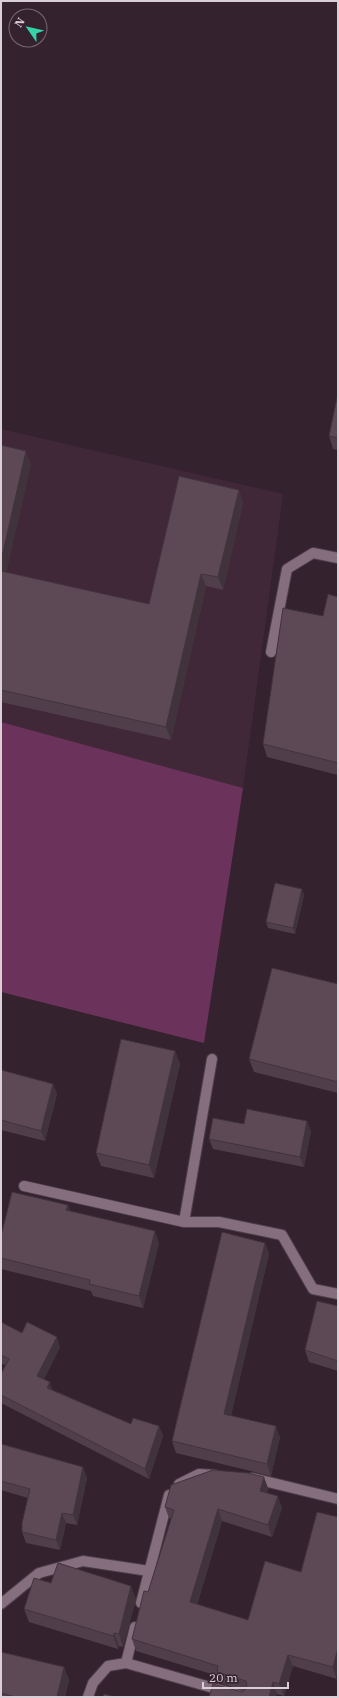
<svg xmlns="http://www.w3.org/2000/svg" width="339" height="1698" viewBox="0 0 339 1698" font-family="'IBM Plex Serif',serif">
  <rect width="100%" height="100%" fill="#34222e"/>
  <!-- built -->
  <path fill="#402839" d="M1,429L283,494L243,788L1,722Z"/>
  <!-- green -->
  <path fill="#6b335b" d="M1,722L243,788L204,1043L1,992Z"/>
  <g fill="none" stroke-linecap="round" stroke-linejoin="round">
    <!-- minor casing -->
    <g stroke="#4d3e48" stroke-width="12">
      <path id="minor" d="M271,652L287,569L313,553L338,558
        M212,1059L184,1222H219L282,1235L313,1289L338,1294
        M24,1186L184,1222
        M252,1478L338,1499
        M179,1484L199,1474L215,1475
        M141,1603L169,1495
        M1,1604L39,1573L83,1561L149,1571
        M126,1663L245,1697
        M88,1697L93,1683L108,1666L126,1663L135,1627"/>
    </g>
    <!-- minor -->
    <use href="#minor" stroke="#856e7d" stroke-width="10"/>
  </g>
  <!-- wall -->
  <path fill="#503f4a" d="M338,393V450L333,449L329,436Z
    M1,445L31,464L6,572L149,604L239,490L243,503L223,590L206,586L171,740L1,702Z
    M338,597V775L267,757L263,744L323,616Z
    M304,895L295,934L268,928L266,922Z
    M338,984V1093L254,1072L249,1059Z
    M175,1051L180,1064L154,1178L101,1166L96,1153Z
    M1,1070L53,1084L57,1094L45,1141L1,1130Z
    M244,1124L311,1131L304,1167L213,1149L209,1139Z
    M68,1205L70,1211L159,1243L143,1308L93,1296L91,1291L1,1269V1236Z
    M265,1243L269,1254L231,1415L280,1437L271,1476L176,1453L172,1441Z
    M338,1306V1371L309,1362L305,1350Z
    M1,1322L22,1333L60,1347L44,1379L53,1390L131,1424L159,1426L163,1436L149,1479L1,1403V1374L5,1365L1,1363Z
    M1,1444L83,1467L87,1478L77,1525L66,1523L60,1550L26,1543L22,1532L28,1498L1,1490Z
    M268,1488L267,1493L282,1508L272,1537L222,1521L197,1605L248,1620L301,1572L337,1679L293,1666L284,1696L277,1694L242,1692L243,1691L221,1683L218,1676L136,1651L132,1639L148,1592L171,1519L169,1518L165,1507Z
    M51,1583L136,1599L123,1647L119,1646L118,1649L29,1622L24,1609Z
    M1,1652L64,1667L69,1680L65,1697H1Z"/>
  <!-- shaded-wall -->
  <path fill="#41333c" d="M26,451L31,464L4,583L1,576V561Z
    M239,490L243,503L223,590L218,577Z
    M201,574L206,586L171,740L166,727Z
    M302,889L304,895L295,934L293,928Z
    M175,1051L180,1064L154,1178L149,1165Z
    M53,1084L57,1094L45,1141L41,1131Z
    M307,1121L311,1131L304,1167L300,1157Z
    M68,1205L72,1217L66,1210Z
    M155,1231L159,1243L143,1308L139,1296Z
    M265,1243L269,1254L229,1425L224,1414Z
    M57,1337L60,1347L40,1386L37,1376Z
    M50,1382L53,1392L47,1388Z
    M159,1426L163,1436L149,1479L145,1469Z
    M276,1426L280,1437L271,1476L267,1464Z
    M83,1467L87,1478L77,1525L73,1515Z
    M264,1477L268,1488L264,1502L260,1491Z
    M278,1496L282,1508L272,1537L268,1525Z
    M218,1509L222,1521L194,1614L190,1602Z
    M62,1513L66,1523L60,1550L56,1540Z
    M131,1586L136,1599L123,1647L119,1634Z
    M114,1633L119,1646L118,1649L113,1636Z
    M338,1648V1675L337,1679L333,1667Z
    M288,1655L293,1666L284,1696L279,1684Z
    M64,1667L69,1680L65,1697H57Z
    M273,1682L277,1694L276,1697H269Z"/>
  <!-- building -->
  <path fill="#5d4956" stroke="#41333c" d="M338,393V438L329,436Z
    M1,445L26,451L1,561Z
    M179,476L239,490L218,577L201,574L166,727L1,690V571L149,604Z
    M328,594L338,597V763L263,744L283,608L323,616Z
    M275,883L302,889L293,928L266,922Z
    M272,968L338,984V1082L249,1059Z
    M121,1039L175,1051L149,1165L96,1153Z
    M1,1070L53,1084L41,1131L1,1120Z
    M247,1109L307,1121L300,1157L209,1139L213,1118L244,1124Z
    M12,1192L68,1205L66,1210L155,1231L139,1296L89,1284L90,1280L1,1258V1236Z
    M222,1232L265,1243L224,1414L276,1426L267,1464L172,1441Z
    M317,1301L338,1306V1361L305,1350Z
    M1,1322L22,1333L27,1322L57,1337L37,1376L50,1382L47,1388L131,1424L133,1418L159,1426L145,1469L1,1395V1374L9,1359L1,1355Z
    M1,1444L83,1467L73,1515L62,1513L56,1540L22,1532V1523L30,1489L1,1481Z
    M213,1470L248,1473L264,1477L260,1491L278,1496L268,1525L218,1509L190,1602L248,1620L265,1561L301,1572L317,1512L338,1517V1648L333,1667L288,1655L279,1684L273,1682L269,1697H209L213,1684L242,1692L247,1688L246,1681L217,1672L218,1666L132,1639L144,1591L148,1592L174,1510L165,1507L171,1485Z
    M58,1563L131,1586L119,1634L114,1633L113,1636L24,1609L34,1578L51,1583Z
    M1,1652L64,1667L57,1697H15L1,1693Z
    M104,1694L115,1697H103Z"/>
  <!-- border -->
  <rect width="339" height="1698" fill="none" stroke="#dbcfd7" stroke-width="4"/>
  <!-- north arrow -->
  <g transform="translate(28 28) rotate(304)"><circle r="19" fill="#34222e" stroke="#776772"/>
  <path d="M0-3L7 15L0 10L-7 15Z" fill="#34d4a8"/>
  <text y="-6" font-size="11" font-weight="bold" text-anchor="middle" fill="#dbcfd7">N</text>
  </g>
  <!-- scale -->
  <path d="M203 1682v6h85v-6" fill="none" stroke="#dbcfd7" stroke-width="2"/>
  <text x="209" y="1682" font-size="12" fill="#dbcfd7" stroke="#34222e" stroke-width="3" paint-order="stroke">20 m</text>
</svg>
